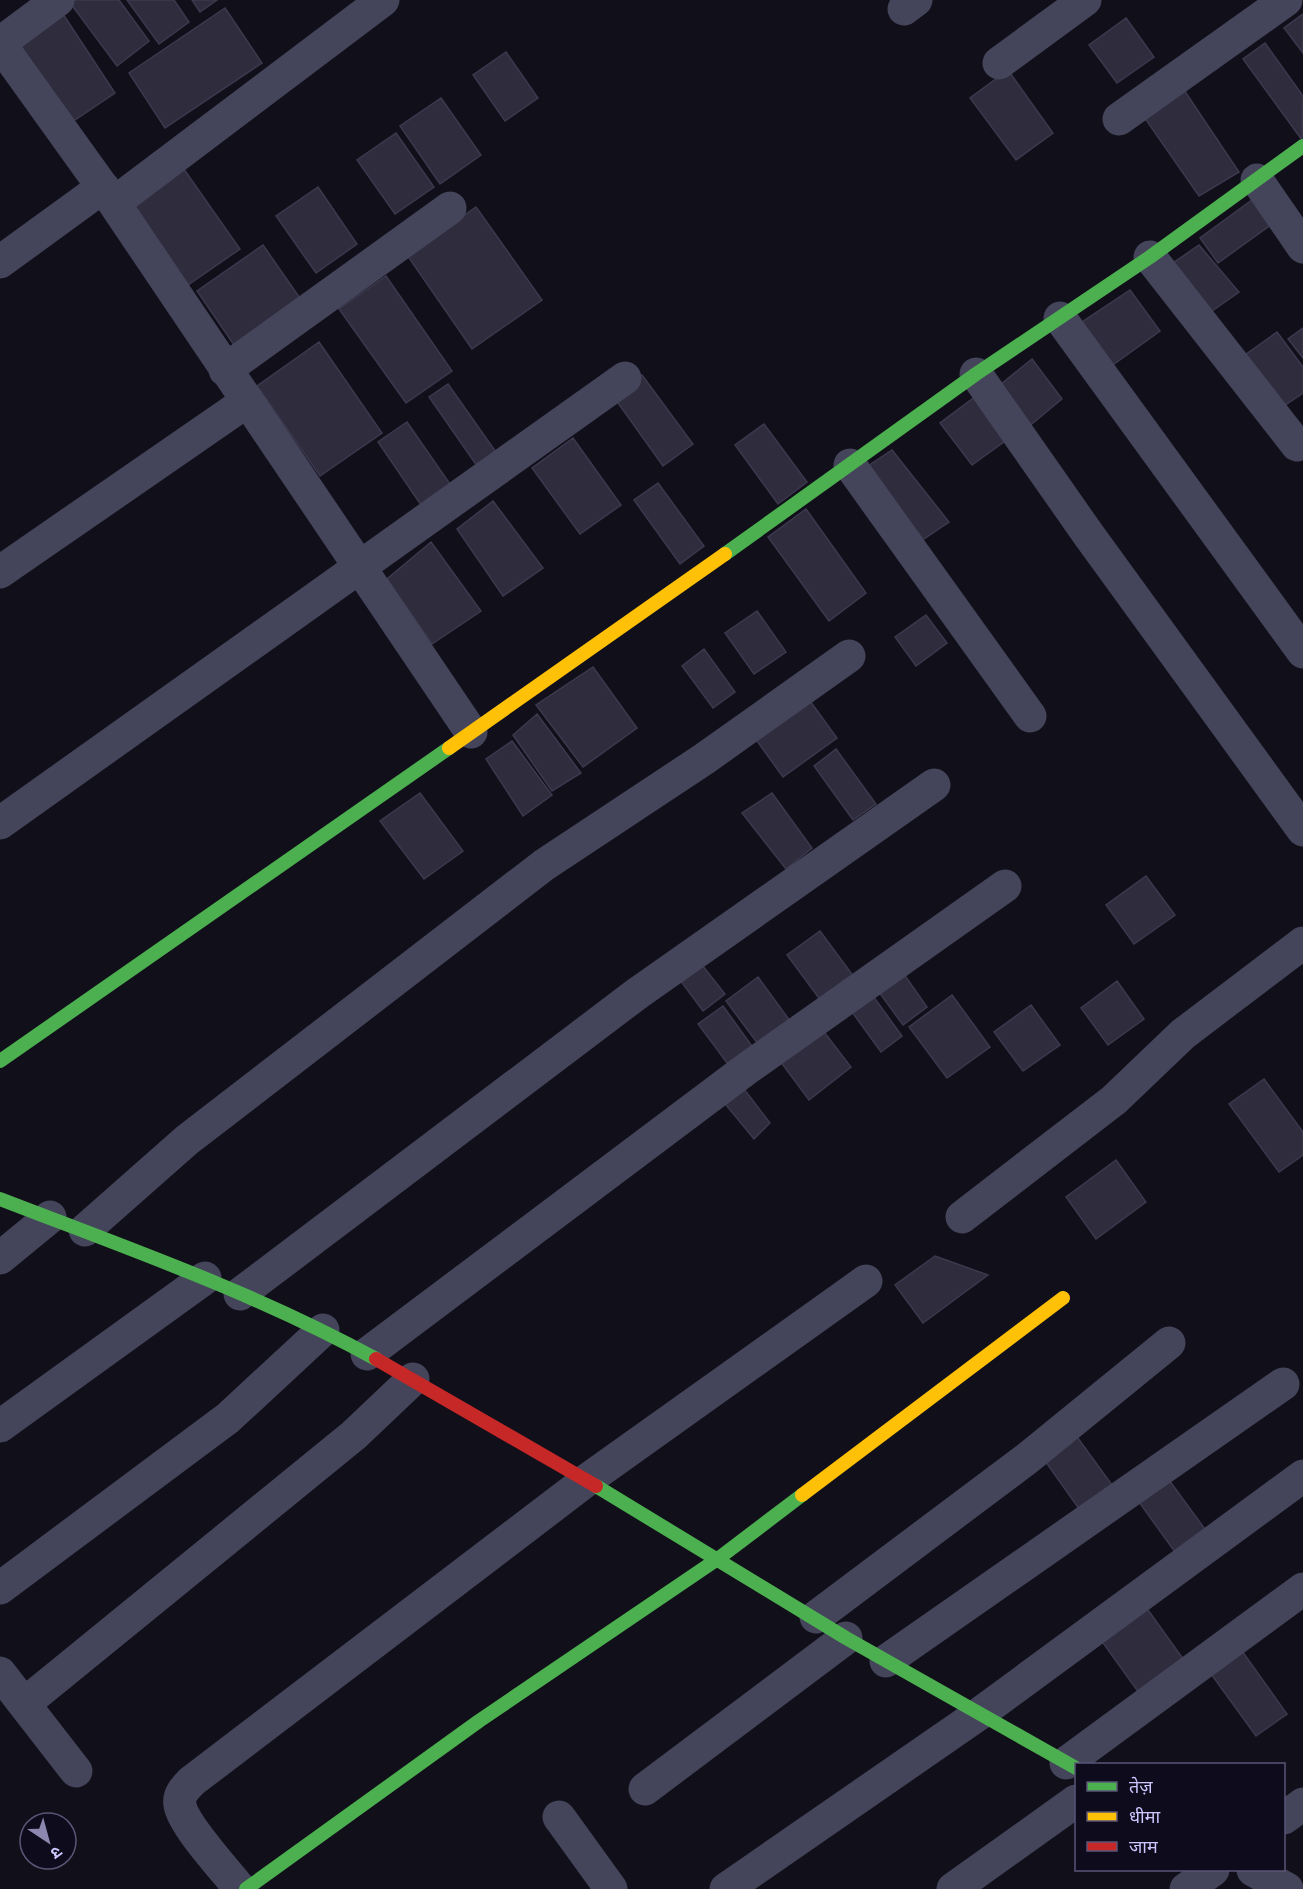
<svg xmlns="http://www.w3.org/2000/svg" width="1303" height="1889" viewBox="0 0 1303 1889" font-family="Manrope,'Noto Sans Devanagari',sans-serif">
  <rect width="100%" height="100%" fill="#110f19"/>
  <!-- building -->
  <path fill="#2f2c3d" stroke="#3c394e" stroke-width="1.5" d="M68,0H119L149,41L117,66Z
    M127,0H174L189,22L159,44Z
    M192,0H217L200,12Z
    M225,8L262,63L165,128L129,73Z
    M63,14L115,93L72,122L19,43Z
    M1303,14V53L1284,28Z
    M1126,18L1154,57L1117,83L1089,45Z
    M1265,43L1303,96L1302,140L1243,59Z
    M506,52L538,98L505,121L473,75Z
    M1008,70L1053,133L1016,160L970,98Z
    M1182,87L1239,172L1199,196L1144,117Z
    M441,98L481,155L440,184L400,126Z
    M396,133L434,187L395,214L357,160Z
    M181,165L240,249L188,285L129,201Z
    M318,187L357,244L316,273L276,216Z
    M1256,197L1275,222L1218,263L1200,238Z
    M476,207L542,300L472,349L407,255Z
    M263,245L302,301L236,348L197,291Z
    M1199,245L1239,292L1212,311L1173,263Z
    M386,276L452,371L406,403L339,309Z
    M1130,290L1160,331L1110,367L1079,324Z
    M1303,328V358L1288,339Z
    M1277,332L1303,367V393L1275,412L1238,360Z
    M319,342L382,433L320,476L257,386Z
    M1032,359L1062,399L1027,428L996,388Z
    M642,375L693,444L663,466L613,396Z
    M448,384L496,452L477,466L429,397Z
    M980,393L1012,436L972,465L940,423Z
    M407,422L450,484L421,505L378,442Z
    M764,424L807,482L778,504L735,445Z
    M573,438L621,505L580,534L532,468Z
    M892,450L949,522L915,545L859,472Z
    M658,483L704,546L680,564L634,500Z
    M493,501L543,568L503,596L457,529Z
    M806,509L866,593L829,621L768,537Z
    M431,542L481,611L432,644L387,579Z
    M757,611L786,652L754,674L725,633Z
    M926,615L947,643L916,666L895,637Z
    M704,649L735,692L713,708L682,666Z
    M593,667L637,728L583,767L536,705Z
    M805,694L837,738L783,777L752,734Z
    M537,714L581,773L552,791L513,735Z
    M512,741L552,795L523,816L486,759Z
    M836,749L876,804L853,820L814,766Z
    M420,793L463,851L424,879L380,821Z
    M772,793L812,848L786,869L742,813Z
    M1146,876L1175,915L1134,944L1106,905Z
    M820,931L857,981L824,1005L787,955Z
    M695,956L725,994L703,1011L674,972Z
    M901,970L927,1007L903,1025L876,988Z
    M758,977L793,1025L761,1048L726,1001Z
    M1117,981L1144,1019L1108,1045L1081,1008Z
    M952,995L990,1047L947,1078L909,1027Z
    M873,996L902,1036L881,1052L852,1012Z
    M1031,1005L1060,1045L1023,1071L994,1032Z
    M723,1006L757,1053L733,1071L698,1024Z
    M818,1024L851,1067L809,1100L777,1057Z
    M1264,1079L1303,1132V1155L1279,1172L1229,1104Z
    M741,1085L770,1123L754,1139L721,1099Z
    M1116,1160L1146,1202L1096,1239L1066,1197Z
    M935,1256L988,1275L923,1323L895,1285Z
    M1072,1430L1115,1489L1082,1513L1040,1454Z
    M1169,1480L1210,1536L1180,1559L1139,1502Z
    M1143,1603L1184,1660L1139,1693L1098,1636Z
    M1242,1651L1287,1714L1256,1736L1211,1674Z"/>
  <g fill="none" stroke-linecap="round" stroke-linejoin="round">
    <!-- street -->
    <path stroke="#44445a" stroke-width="33" d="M904,9L916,0
      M0,43L58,0
      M0,44L114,203L471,732
      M999,63L1085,0
      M1119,119L1286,0
      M1257,180L1303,247
      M114,203L383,0
      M1150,257L1297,445
      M0,262L103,187
      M1060,318L1303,652
      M225,370L450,208
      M976,374L1088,534L1303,830
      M850,465L1030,716
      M0,572L246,402
      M0,823L625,378
      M962,1217L1114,1100L1183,1034L1303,943
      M85,1230L187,1140L544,865L704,759L849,656
      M0,1258L50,1217
      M240,1294L638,993L934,785
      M367,1354L745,1070L1005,886
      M0,1426L205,1278
      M0,1588L228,1418L323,1330
      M816,1617L1029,1457L1169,1343
      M886,1661L1283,1384
      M0,1673L76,1771
      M24,1704L354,1435L413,1379
      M1066,1763L1303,1589
      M645,1789L846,1638
      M559,1817L611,1889
      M1284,1818L1303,1804
      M1253,1870L1287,1889
      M240,1889C226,1871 183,1825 180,1805C178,1795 185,1788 192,1781L587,1480L866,1281
      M726,1889L979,1714L1303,1476
      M953,1889L1076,1801
      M1186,1889L1213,1870"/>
    <!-- fast -->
    <path stroke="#4caf50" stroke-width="14" d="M725,554L976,374L1150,257L1303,146
      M0,1061L449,748
      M0,1199C127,1248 256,1293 376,1359
      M596,1486L846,1638L1076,1768
      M246,1889L479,1721L719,1558L802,1495"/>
    <!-- slow -->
    <path stroke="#ffc107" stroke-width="14" d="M449,748L725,554
      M802,1495L1063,1298"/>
    <!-- jam -->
    <path stroke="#c62828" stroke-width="14" d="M376,1359L596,1486"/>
  </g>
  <!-- legend -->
  <rect x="1075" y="1763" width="210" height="108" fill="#0e0b1d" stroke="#5a5677" stroke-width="1.5"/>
  <rect x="1087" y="1782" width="30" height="9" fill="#4caf50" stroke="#5a5677" stroke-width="1.5"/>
  <text x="1129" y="1793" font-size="18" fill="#cdc7ff">तेज़</text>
  <rect x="1087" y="1812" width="30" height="9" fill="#ffc107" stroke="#5a5677" stroke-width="1.5"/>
  <text x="1129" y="1823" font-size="18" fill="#cdc7ff">धीमा</text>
  <rect x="1087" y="1842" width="30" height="9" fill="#c62828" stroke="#5a5677" stroke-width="1.5"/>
  <text x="1129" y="1853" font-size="18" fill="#cdc7ff">जाम</text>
  <!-- north arrow -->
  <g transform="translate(48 1841) rotate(144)"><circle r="28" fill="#0e0b1d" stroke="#5a5677" stroke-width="1.5"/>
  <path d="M0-4.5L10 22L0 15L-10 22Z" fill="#8b87ae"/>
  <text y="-9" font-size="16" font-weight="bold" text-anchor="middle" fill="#cdc7ff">उ</text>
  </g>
</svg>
